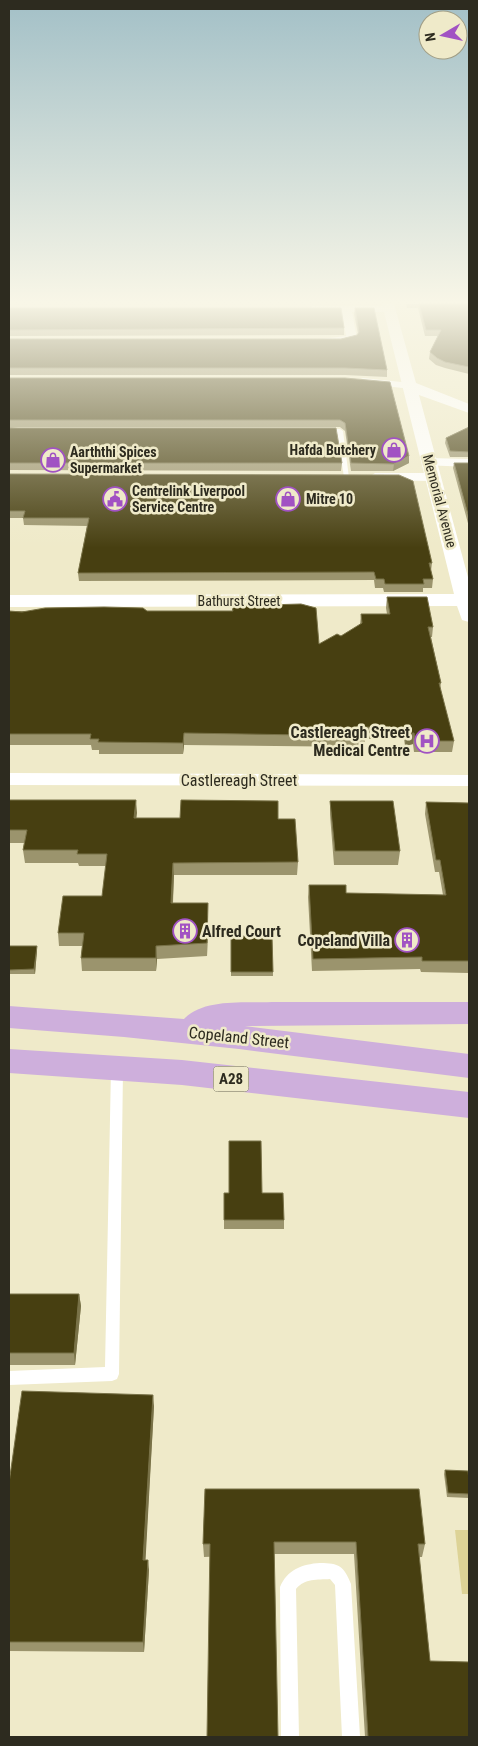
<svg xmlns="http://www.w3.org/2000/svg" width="478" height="1746" viewBox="0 0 478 1746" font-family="'Roboto Condensed',sans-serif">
  <rect width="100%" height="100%" fill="#efeac9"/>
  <!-- water -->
  <path fill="#ddd396" d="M455,1530H469V1594H462Z"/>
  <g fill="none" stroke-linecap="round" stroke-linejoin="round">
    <!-- service -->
    <path fill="#fff" fill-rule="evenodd" d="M325,429H340L343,431L349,478L344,477L337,433L323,432L322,431Z
      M117,1064L121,1066L123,1069L119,1374L117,1379L112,1381L9,1385V1371L105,1367L111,1069L113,1066Z
      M320,1563C339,1563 344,1566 351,1584L360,1737H342L335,1585L330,1579C317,1580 305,1578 296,1589L299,1737H281L280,1587C287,1570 302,1564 320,1563Z"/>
    <!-- minor -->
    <path fill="#fff" fill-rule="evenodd" d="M313,306H389L394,309L389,312H352L357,338L356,340C345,343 334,346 322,343L321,341L322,339L346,336L342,312L309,311L308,309Z
      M363,378L411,383L417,386L411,389L359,383L357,381Z
      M429,458L469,459V467L424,465L423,462Z
      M375,473H433L439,477L433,481L370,480L369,477Z
      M9,773L469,775V786L9,785Z"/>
    <!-- tertiary -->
    <path fill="#fff" fill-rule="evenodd" d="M382,304H394L416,383L469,404V413L419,395L469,581V622L462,620L457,606L9,607V595L454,594Z"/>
    <!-- trunk -->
    <path fill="#ceafdc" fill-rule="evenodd" d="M272,1002H469V1024L245,1026L469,1054V1078L239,1049L124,1037L9,1028V1006L184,1019C203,998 246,1003 272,1002Z
      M9,1049L182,1060L469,1092V1118L182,1085L9,1073Z"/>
  </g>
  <!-- wall -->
  <path fill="#9b946d" d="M406,304H469V374L445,368L436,365L429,359L430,352L438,336H425L418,308H407Z
    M9,308L344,328V335L9,336V337Z
    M355,308L387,370V377L345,375H9V376V339H341L357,335L358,334L354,314Z
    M9,378H345L409,456V463L393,471H351L345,431L340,427H9L342,463L341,471L9,470V471Z
    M469,427V457H450L445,443L446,438Z
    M454,463H469V527L453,468Z
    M9,474L432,563L431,571L433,579L432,588H423V592H384L383,588H375L374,580L79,581L78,573L87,526L24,525L23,518H9Z
    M387,597L433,627L432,637H431L441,683L440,689L454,741L452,752H414L413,744L405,746L404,739H365L364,747L184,745L183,754H99V750H92L91,745H9V611H232V606L319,644L341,636L360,625L361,614H387L386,608Z
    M9,800H136V818L278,819L298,862L297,875H174L173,903L208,916L207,956L157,959L156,971H82L81,958L82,946H59L58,933L102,896L106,866H79L78,863H25L23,850L24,843H9Z
    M330,801L400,851L398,865H334L330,815Z
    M426,802L469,803V973L421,972L420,969L312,971L308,897L309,885L346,893L443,895L439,872H435L425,814Z
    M231,936H272L273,976H231Z
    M9,946L37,950L35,974H9Z
    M224,1193H262L284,1220V1229H224Z
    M9,1294H79L81,1306L75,1365H9Z
    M154,1406L145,1560L149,1570L144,1652L9,1651V1483Z
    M445,1470L469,1480V1498L447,1497L444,1474Z
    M205,1489L425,1544L422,1557H419L430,1661L469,1737H365L354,1554H274L204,1557L203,1544Z"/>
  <!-- shaded-wall -->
  <path fill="#797248" d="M409,456V463L393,471L394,464Z
    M184,733V745L183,754V743Z
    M414,733L413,744L405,746L406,734Z
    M136,800L137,813L135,831L134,818Z
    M173,863L174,875L172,916L171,903Z
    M208,903V916L207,956V943Z
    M37,946V950L35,974L34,969Z
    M156,946L157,959L156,971Z
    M79,1294L81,1306L75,1365L74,1353Z
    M153,1395L154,1406L145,1570L143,1560Z
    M148,1560L149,1570L144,1652L143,1642Z"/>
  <!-- building -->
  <path fill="#473f11" stroke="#797248" d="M419,304H469V367L445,362L437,358L430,352L441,330H426Z
    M9,308H341L344,328L9,330Z
    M355,308H374L387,370L345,368H9V339H341L357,335L359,332Z
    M9,378H345L390,382L409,456L394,464L351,463L345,423L340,420H9Z
    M469,427V452L450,451L446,438Z
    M9,428H336L342,463H9Z
    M454,463H469V518Z
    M9,474L399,475L413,481L432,563H429L433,579H423L424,584H385L384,579H376L374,572L78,573L89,518H23L25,511H9Z
    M387,597H427L433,627H428L441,683H439L454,741H415L414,733L406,734L405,728L364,727L365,736L184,733L183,743L98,742L99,739H90L91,734H9V611L22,612L45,608L104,607L143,608L147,611H233L232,606L301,604L316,608L319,644L337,634L341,636L362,623L361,614H390Z
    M9,800H136L134,818H180L181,800L278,801V819H295L298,862L173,863L171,903H208L207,943L156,946V958H81L84,933H58L63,896H102L107,854H77L78,850H23L27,830H9Z
    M330,801H393L400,851H335Z
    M426,802L469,803V961H422V957L313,959L309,885H346V893L446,895L440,860H436Z
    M231,936H272L273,972H231Z
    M9,946H37L34,969L9,970Z
    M229,1141H261L262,1193H283L284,1220H224V1193H229Z
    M9,1294H79L74,1353H9Z
    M22,1391L153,1395L143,1560H148L143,1642H9V1483Z
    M445,1470L468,1471L469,1480V1494L448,1493Z
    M205,1489H419L425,1544H418L430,1661L469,1662V1737H368L356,1542H274L278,1737H207L210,1544H203Z"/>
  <!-- sky -->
  <linearGradient id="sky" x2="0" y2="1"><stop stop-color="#a3c0c7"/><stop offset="0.55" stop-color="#f8f6e7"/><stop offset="1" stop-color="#f8f6e7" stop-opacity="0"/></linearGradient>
  <rect width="478" height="548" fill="url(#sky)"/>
  <!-- icons -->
  <defs>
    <g id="shop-ring" transform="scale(1.25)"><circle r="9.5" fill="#efeac9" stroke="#a152c3" stroke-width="1.5"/><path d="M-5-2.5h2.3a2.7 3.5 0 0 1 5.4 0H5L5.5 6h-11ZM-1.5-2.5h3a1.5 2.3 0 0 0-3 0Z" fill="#a152c3"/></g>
    <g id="civic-ring" transform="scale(1.25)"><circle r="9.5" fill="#efeac9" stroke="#a152c3" stroke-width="1.5"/><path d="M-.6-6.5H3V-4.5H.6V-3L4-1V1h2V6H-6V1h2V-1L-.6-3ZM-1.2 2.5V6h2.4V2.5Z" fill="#a152c3"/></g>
    <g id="hospital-ring" transform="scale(1.25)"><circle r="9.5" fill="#efeac9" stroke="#a152c3" stroke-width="1.5"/><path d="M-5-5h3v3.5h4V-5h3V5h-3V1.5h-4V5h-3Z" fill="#a152c3"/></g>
    <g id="building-ring" transform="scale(1.25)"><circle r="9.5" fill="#efeac9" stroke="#a152c3" stroke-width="1.5"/><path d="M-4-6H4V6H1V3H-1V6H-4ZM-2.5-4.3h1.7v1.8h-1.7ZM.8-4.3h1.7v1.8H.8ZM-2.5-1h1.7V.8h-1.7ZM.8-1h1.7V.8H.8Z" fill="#a152c3"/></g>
  </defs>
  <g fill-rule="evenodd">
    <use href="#shop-ring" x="394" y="450"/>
    <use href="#shop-ring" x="53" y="460"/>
    <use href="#civic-ring" x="115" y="499"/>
    <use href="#shop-ring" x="288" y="499"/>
    <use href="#hospital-ring" x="427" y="741"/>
    <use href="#building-ring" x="185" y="931"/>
    <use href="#building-ring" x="407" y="940"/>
  </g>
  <g text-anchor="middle" stroke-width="5" stroke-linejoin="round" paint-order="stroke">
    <!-- far-poi labels -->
    <g font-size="14" font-weight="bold" fill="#2d2b1f" stroke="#efeac9" text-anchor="start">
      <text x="376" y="455" text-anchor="end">Hafda Butchery</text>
      <text x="70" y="457">Aarththi Spices<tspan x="70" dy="16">Supermarket</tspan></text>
      <text x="132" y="496">Centrelink Liverpool<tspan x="132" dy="16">Service Centre</tspan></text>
      <text x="306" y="504">Mitre 10</text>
    </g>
    <!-- far-street labels -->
    <g font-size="14" fill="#2d2b1f" stroke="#efeac9">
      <text transform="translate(440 501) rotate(75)" y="5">Memorial Avenue</text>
      <text x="239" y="606">Bathurst Street</text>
    </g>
    <!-- shield labels -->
    <rect fill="#efeac9" stroke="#676452" stroke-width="1" x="213.5" y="1066.5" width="35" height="25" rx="4"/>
    <g font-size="15" font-weight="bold" fill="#2d2b1f">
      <text x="231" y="1084">A28</text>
    </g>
    <!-- poi labels -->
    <g font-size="16" font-weight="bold" fill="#2d2b1f" stroke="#efeac9" text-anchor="end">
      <text x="410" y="738">Castlereagh Street<tspan x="410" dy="18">Medical Centre</tspan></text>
      <text x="202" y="937" text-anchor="start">Alfred Court</text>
      <text x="390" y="946">Copeland Villa</text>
    </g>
    <!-- street labels -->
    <g font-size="16" fill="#2d2b1f" stroke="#efeac9">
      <text x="239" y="786">Castlereagh Street</text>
      <text transform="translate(239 1037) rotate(6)" y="6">Copeland Street</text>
    </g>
  </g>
  <!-- border -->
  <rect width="478" height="1746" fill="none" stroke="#2d2b1f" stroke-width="20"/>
  <!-- north arrow -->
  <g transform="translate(443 35) rotate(261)"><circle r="24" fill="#efeac9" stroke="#a19e85"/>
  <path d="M0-4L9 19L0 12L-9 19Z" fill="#a152c3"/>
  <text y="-8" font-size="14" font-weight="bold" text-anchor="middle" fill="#2d2b1f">N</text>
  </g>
</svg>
